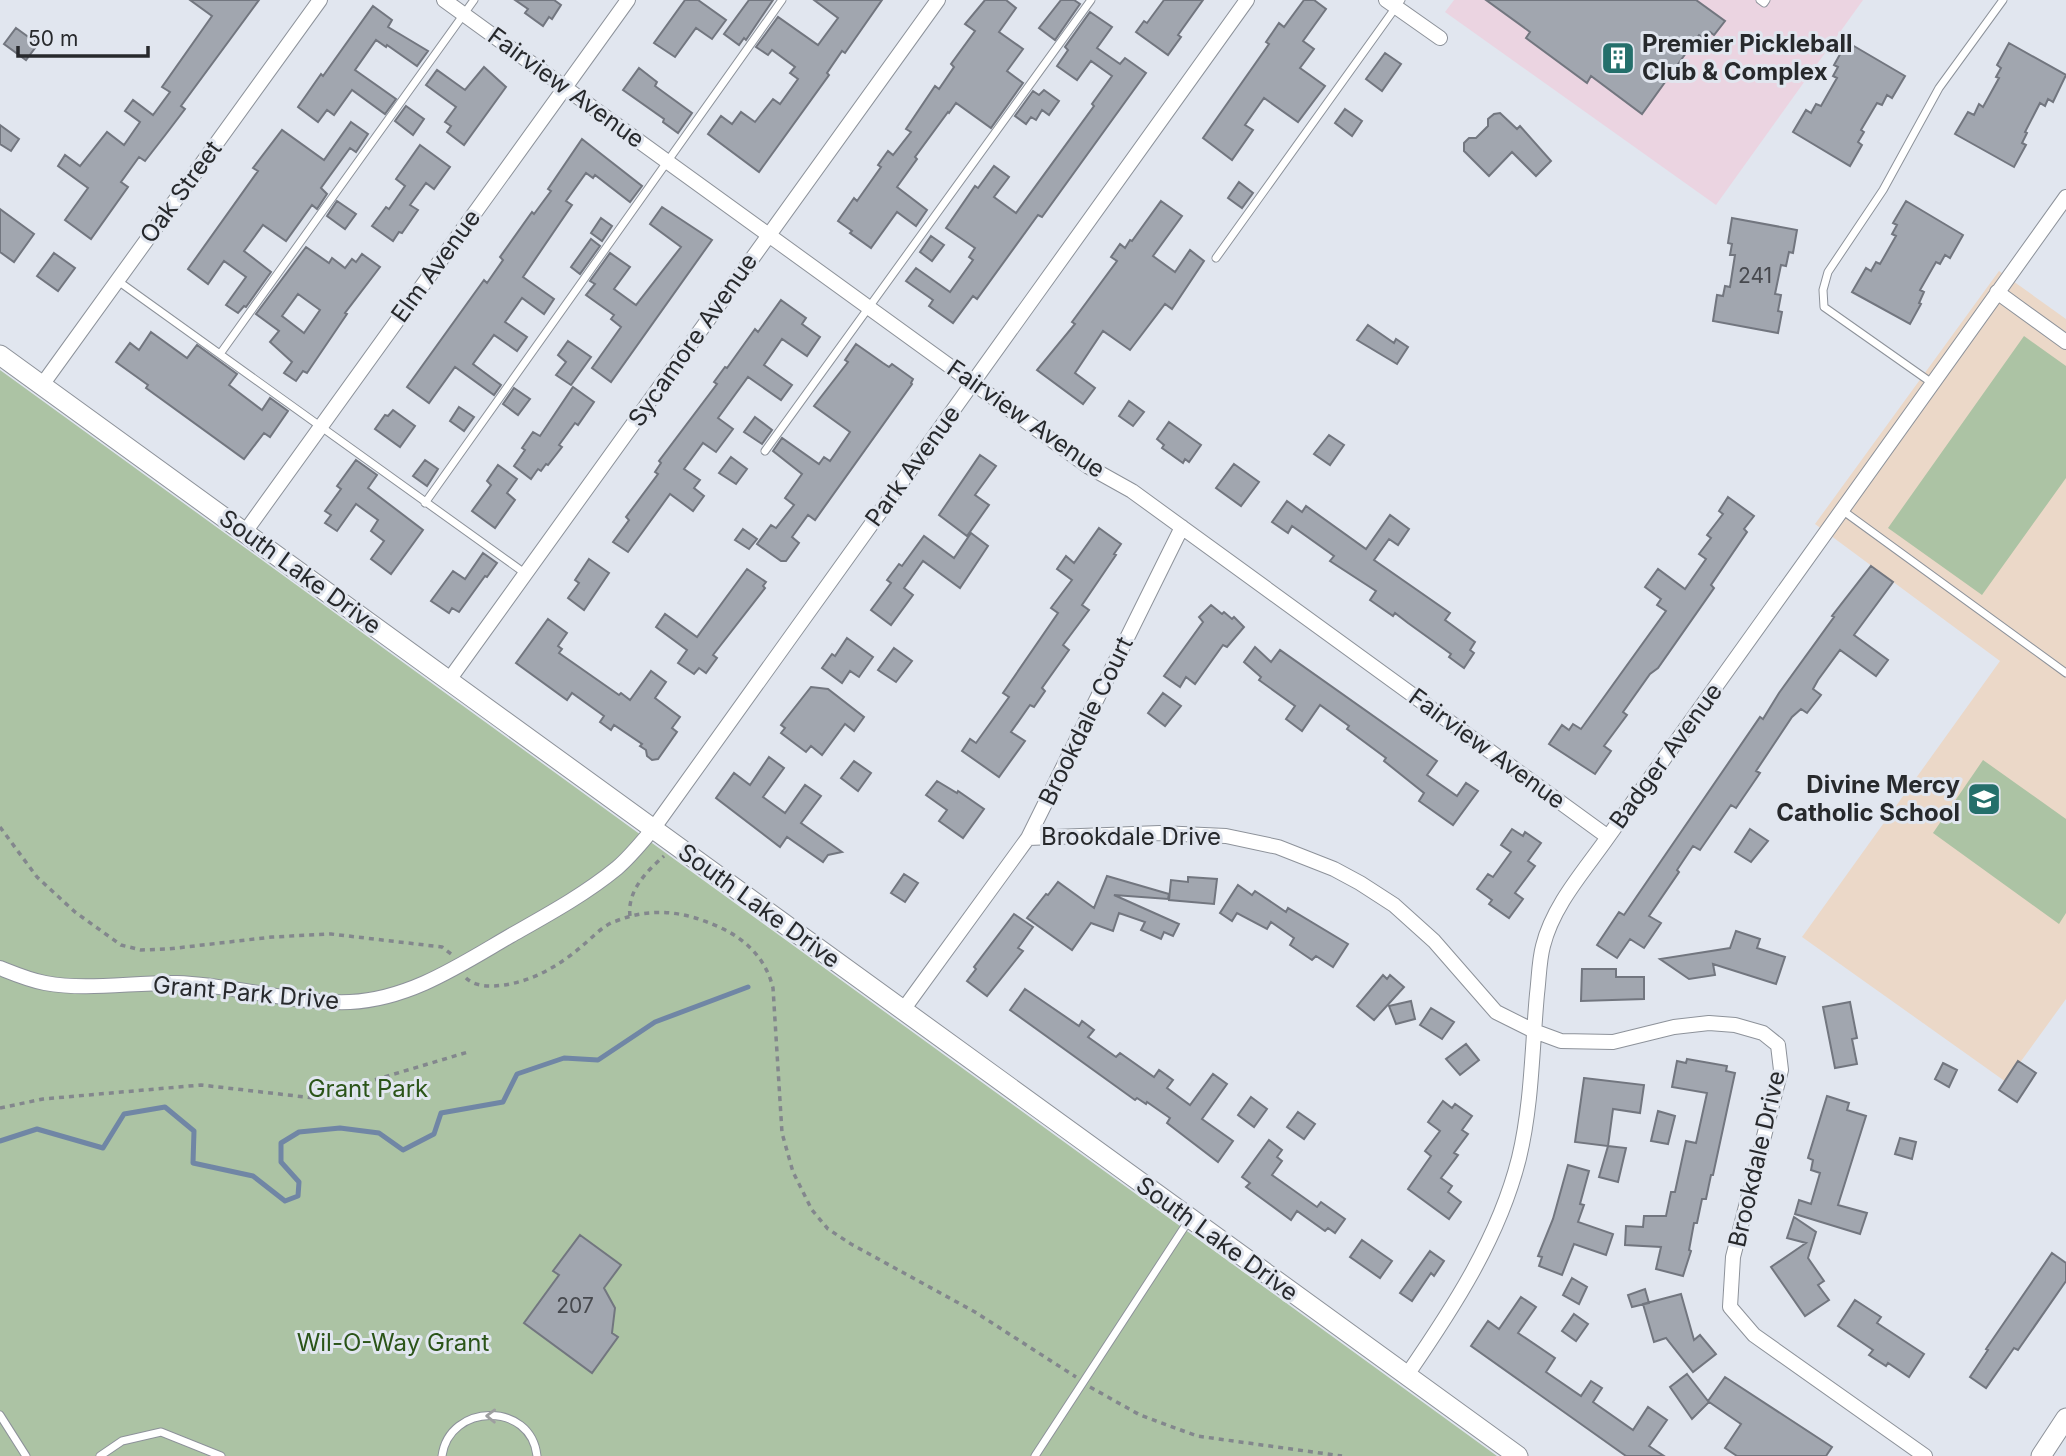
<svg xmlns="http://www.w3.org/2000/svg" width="2066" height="1456" viewBox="0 0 2066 1456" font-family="Inter,sans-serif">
  <rect width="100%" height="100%" fill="#e1e6ef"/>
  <!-- commercial -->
  <path fill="#ebd4e1" d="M1454,0H1863L1716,205L1445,12Z"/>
  <!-- education -->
  <path fill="#ebd8c8" d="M1999,271L2066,319V999L2006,1082L1802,937L2000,661L1815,524Z"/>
  <!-- green -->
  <path fill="#acc3a4" d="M2024,336L2066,366V478L1982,595L1888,528Z
    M0,370L1497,1456H0Z
    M1983,760L2066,819V913L2059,924L1933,833Z"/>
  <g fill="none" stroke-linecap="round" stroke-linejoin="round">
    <!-- stream -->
    <path stroke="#7086a5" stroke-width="5" d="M0,1141L37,1129L103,1148L124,1114L165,1107L194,1131L193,1163L253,1176L285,1201L298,1196L299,1182L281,1162V1143L299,1132L340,1128L379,1133L403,1150L434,1134L441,1113L503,1102L517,1074L564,1058L598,1060L655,1022L748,987"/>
  </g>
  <!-- building -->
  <path fill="#a1a6af" stroke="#72767f" stroke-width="2" fill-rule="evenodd" d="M190,0H259L181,106L185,109L166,134L145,161L139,157L121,182L128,187L91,239L65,220L88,188L58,166L65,155L80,166L107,132L124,145L140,122L125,111L133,100L153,115L170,92L162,87L212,16Z
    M515,0H554L561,5L552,19L549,17L543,26L525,13L528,9Z
    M685,0H698L726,20L712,39L696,28L675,57L654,43Z
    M749,0H773L746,40L744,38L739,45L724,34Z
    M814,0H882L845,53L842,51L827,73L829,75L759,172L708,134L721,116L732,124L741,112L755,122L773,99L780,104L798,79L790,73L795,67L772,50L768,55L756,47L778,17L818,45L838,18Z
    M985,0H1006L1016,8L999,32L1023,49L1007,71L1023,83L991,128L956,103L949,113L948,112L915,157L917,159L897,187L927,210L916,226L897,212L871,248L850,233L852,231L838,221L854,198L857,201L881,167L878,165L888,151L893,155L911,132L906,129L935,86L939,89L954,67L951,64L975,31L965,24Z
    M1061,0H1074L1080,4L1055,40L1039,28Z
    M1164,0H1203L1178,35L1181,37L1168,55L1136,32L1144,21L1147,23Z
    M1304,0H1314L1326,9L1303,41L1314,49L1300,68L1325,86L1298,122L1264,98L1245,125L1253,130L1232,160L1203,138L1269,44L1266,42L1279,23L1284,27Z
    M1486,0H1696L1725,21L1714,35L1710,32L1705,39L1699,35L1642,114L1591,76L1587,83L1526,38L1530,32Z
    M373,6L392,20L388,27L428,51L417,66L387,45L386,47L376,40L355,70L396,99L385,114L352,90L334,115L327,110L318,122L298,107L321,74L323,76Z
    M1090,12L1112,27L1097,48L1120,64L1125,58L1146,73L1042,217L1038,215L977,299L973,296L953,323L929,306L933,300L906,281L916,268L950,292L973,260L969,257L975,248L946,228L975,186L978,188L994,166L1009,177L994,197L1016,213L1094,106L1092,104L1112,76L1091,61L1077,80L1057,66L1068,50L1065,47Z
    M16,28L38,44L26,60L4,44Z
    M1847,42L1905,76L1892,98L1887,95L1882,105L1877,103L1861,130L1864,132L1858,142L1862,145L1850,166L1793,132L1806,110L1811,113L1816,104L1821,106L1837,78L1833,76L1838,67L1834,65Z
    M2009,43L2066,75L2053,102L2048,99L2045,106L2040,103L2025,132L2027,133L2022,143L2026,145L2014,167L1955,134L1968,112L1974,115L1979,104L1983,107L1999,78L1996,77L2001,68L1997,65Z
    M1385,53L1401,64L1382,91L1366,79Z
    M484,67L506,87L464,145L447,132L451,126L445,122L456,107L426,85L437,70L465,90Z
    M639,68L657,82L655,86L692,113L678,133L663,122L664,119L623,90Z
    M1044,90L1059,101L1049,115L1042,110L1036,120L1031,117L1026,124L1015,116L1033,91L1039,95Z
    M406,106L424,119L413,135L395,121Z
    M1345,109L1362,121L1352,136L1335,123Z
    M1500,113L1517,129L1520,126L1551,161L1536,176L1512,152L1489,176L1464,151V143L1469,138H1476L1488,126V119L1494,114Z
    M351,122L368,134L356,152L350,148L321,188L327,194L317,209L312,205L286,241L263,225L244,251L271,272L246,307L244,306L238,313L226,305L246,277L224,261L208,284L188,269L258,171L253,168L282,130L324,160Z
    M0,125L19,139L11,151L0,144Z
    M582,139L642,186L630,202L595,175L593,178L586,173L566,201L572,205L523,277L554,299L544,314L522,298L505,322L527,337L517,351L494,335L473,364L501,385L494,395L455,367L429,403L407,387L484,280L487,283L503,260L500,257L532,212L534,214L551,191L548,189Z
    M420,145L450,167L434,189L426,183L410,205L418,210L402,233L399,232L393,241L372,226L386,207L389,209L405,186L396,179Z
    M1239,182L1253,193L1242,208L1228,198Z
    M337,201L356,214L345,229L327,216Z
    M1161,201L1182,216L1153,256L1175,272L1190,250L1204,261L1172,309L1165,304L1130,350L1103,331L1075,373L1095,388L1083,404L1037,370L1075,324L1072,322L1117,261L1111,257L1120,244L1125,248L1130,240L1132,241Z
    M1906,201L1963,235L1950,258L1945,255L1940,264L1936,262L1920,290L1924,292L1919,303L1921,304L1910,324L1852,292L1866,268L1871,271L1876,262L1880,264L1896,236L1892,234L1897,225L1893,223Z
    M662,207L712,240L611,382L592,368L621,327L611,319L614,315L586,295L595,284L590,281L610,253L630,267L614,289L636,305L681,247L650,224Z
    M0,209L34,234L14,262L0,252Z
    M601,218L612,226L602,241L591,233Z
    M1732,218L1797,230L1793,253L1789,252L1786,266L1781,265L1775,294L1781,295L1778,311L1782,312L1778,333L1713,321L1717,295L1723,296L1725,286L1730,287L1735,255H1730L1732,244L1728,243Z
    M931,236L944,245L932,261L920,252Z
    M591,239L600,246L580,274L571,267Z
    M306,247L329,263L332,258L345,268L352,259L356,262L362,254L380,267L345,313L347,314L307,373L303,371L296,381L284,373L292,362L270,342L279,331L256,314ZM298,294L320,310L304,333L282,316Z
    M54,253L75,268L58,291L37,276Z
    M781,300L806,318L802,324L820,337L807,356L782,339L764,365L792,385L781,400L748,377L718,418L733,429L716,452L703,443L684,469L700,480L694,488L704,496L693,511L670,494L628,552L613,542L629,520L626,517L658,474L655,472L661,463L659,461L717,384L714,382L725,367L727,368L755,329L758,332Z
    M1368,325L1394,343L1396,339L1408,347L1397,364L1357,340Z
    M151,332L187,358L197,345L237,374L229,385L262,410L270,398L288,411L270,437L264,433L244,459L146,388L148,385L116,362L130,343L139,350Z
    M568,341L591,357L571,385L556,375L566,362L558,355Z
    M856,344L883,363L889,367L892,364L913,379L911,383L912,384L815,520L808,515L792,537L799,543L786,561H781L757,544L771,525L776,528L794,505L785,498L802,474L773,451L782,438L819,464L824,457L830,461L850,432L814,406L848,362L845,360Z
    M573,387L594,402L578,425L575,423L559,445L562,447L548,465L546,464L541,471L538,469L531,479L514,466L525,450L522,448L533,432L540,436Z
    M514,388L530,399L518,415L503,404Z
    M1129,401L1144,412L1133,426L1119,416Z
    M459,407L474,417L464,431L450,421Z
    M393,410L415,426L400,447L375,429L385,415L388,416Z
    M755,417L772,430L762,444L744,432Z
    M1169,422L1201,445L1189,462L1185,459L1183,463L1162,448L1164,445L1157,439Z
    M1329,435L1344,445L1330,465L1314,454Z
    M980,455L996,466L975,495L989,505L967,536L939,515Z
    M731,457L747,469L736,484L719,473Z
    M356,460L377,475L368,488L423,530L391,574L371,559L384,541L371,531L378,520L356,504L337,531L325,523L331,515L325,511L341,489L337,486Z
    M425,460L438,469L427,486L413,476Z
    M1234,464L1259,482L1241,506L1216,488Z
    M498,465L517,479L507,493L515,500L495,528L472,511L491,485L487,481Z
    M1728,497L1754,516L1744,529L1747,532L1711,585L1714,588L1658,668L1650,674L1623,712L1627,715L1604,746L1611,751L1595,774L1549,744L1562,725L1569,730L1573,724L1581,729L1666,611L1657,605L1661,599L1645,587L1658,569L1685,589L1706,559L1699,554L1711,538L1707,535L1723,514L1719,511Z
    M1287,501L1302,512L1306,506L1366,549L1390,515L1409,529L1398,545L1389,539L1374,560L1450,613L1445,620L1475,642L1470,650L1474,653L1464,668L1449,657L1451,654L1408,623L1395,613L1393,616L1370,600L1376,591L1330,561L1334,556L1292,526L1288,533L1272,522Z
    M1099,528L1121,544L1114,554L1116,555L1082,605L1089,610L1063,645L1069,650L1042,688L1045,691L1034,707L1030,705L1011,732L1025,741L999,777L962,751L970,739L976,743L1009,697L1003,693L1058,613L1051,608L1072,580L1057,569L1066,556L1074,563Z
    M743,529L757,539L749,549L735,540Z
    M971,533L988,546L960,588L923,561L904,588L913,595L891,625L871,610L891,583L887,580L899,564L902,566L924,536L954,558Z
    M483,553L497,563L487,577L485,576L459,612L452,608L449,613L431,601L453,571L465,579Z
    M589,559L609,573L584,610L568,598L579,583L575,580Z
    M1871,566L1893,582L1854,635L1888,660L1876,676L1840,650L1818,680L1813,689L1821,695L1807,713L1801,709L1792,717L1756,771L1760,773L1736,808L1731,805L1700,850L1693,846L1677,870L1679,872L1649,916L1661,923L1644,948L1630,939L1617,958L1597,945L1619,912L1624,915L1760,717L1763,719L1779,693L1834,617L1832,616Z
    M747,569L766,582L763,586L765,588L713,655L717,658L706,673L699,668L694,674L678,663L687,650L656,627L665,614L697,637Z
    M1211,605L1222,614L1224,612L1232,619L1234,617L1244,627L1227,647L1223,645L1195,684L1186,677L1180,687L1164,676L1203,622L1199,617Z
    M548,619L567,633L558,646L562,649L559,653L619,695L621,693L630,700L651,671L666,682L655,698L680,717L672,728L677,732L658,759L652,760L647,756L646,750L640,746L642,744L614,725L611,730L600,722L604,716L572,693L567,700L516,663Z
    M847,638L873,657L859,677L850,671L842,683L822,668L832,654L835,656Z
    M1255,647L1271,662L1280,650L1437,761L1427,775L1457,796L1466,783L1478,791L1453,825L1419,801L1424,793L1384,761L1386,758L1347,729L1349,726L1320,705L1302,731L1286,719L1295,706L1259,680L1261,677L1244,662Z
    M894,648L912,661L896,682L878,670Z
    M811,687L828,689L864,717L854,731L845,724L822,755L811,746L806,752L781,733L785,728L781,725Z
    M1163,693L1181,706L1165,726L1148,713Z
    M769,757L784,768L763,797L785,813L805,785L821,796L801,823L842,852L828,855L823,862L787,837L780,847L716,798L734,773L750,785Z
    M854,761L871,773L858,791L841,778Z
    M937,781L957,793L958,791L984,809L963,838L939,821L947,810L926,795Z
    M1512,829L1523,836L1525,832L1541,843L1528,861L1535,866L1515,893L1523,899L1509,918L1489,904L1492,900L1477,889L1488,874L1493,877L1511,852L1501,845Z
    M1750,829L1768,841L1751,862L1735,852Z
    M904,874L918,883L905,902L891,893Z
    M1107,876L1169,894L1168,899L1114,895L1179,924L1173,936L1164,932L1161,939L1141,930L1145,922L1119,913L1113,931L1091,923L1072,950L1027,918L1046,894L1048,895L1058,882L1094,908Z
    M1188,877L1217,879L1214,904L1169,900L1171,880L1188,882Z
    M1238,885L1252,895L1255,891L1286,912L1288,908L1348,944L1333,967L1316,956L1312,960L1290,945L1294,938L1271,922L1267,929L1237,913L1232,921L1220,913Z
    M1014,914L1033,927L1018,948L1023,951L987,996L967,981L976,969L974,967Z
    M1736,931L1760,939L1757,948L1785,957L1776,984L1713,964L1715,975L1689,979L1660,959L1730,948Z
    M1582,969H1616V977H1644V999L1581,1001Z
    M1383,975L1387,979L1390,975L1404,987L1374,1020L1357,1006Z
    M1025,989L1079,1026L1082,1021L1094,1030L1088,1037L1116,1057L1120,1053L1154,1077L1159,1070L1173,1080L1167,1088L1190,1105L1213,1074L1227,1084L1202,1119L1233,1141L1218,1162L1167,1123L1170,1118L1147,1102L1146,1104L1137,1098L1135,1100L1010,1010Z
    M1411,1001L1415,1019L1396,1024L1389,1006Z
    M1850,1002L1857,1038L1852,1039L1857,1064L1835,1068L1823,1007Z
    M1431,1008L1454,1022L1442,1039L1420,1025Z
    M1466,1044L1479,1060L1460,1075L1446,1059Z
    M1687,1059L1727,1066L1726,1071L1735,1073L1713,1175H1711L1706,1199H1702L1697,1223H1694L1689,1250L1691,1251L1683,1276L1656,1269L1661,1247L1625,1245L1626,1226L1643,1227L1644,1216H1666L1671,1192H1675L1686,1141L1696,1143L1707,1093L1672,1087L1677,1061L1686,1063Z
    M2018,1061L2036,1073L2017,1102L1999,1090Z
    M1943,1063L1957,1070L1949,1087L1935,1079Z
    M1584,1078L1644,1085L1640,1113L1613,1109L1608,1146L1626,1148L1618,1182L1599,1177L1608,1146L1575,1142Z
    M1827,1096L1849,1103L1847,1110L1866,1116L1838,1205L1867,1213L1860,1234L1795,1214L1799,1200L1811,1204L1820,1173L1811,1170L1813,1160L1808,1158Z
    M1251,1097L1267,1109L1254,1127L1238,1115Z
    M1443,1101L1452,1108L1455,1104L1472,1116L1462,1130L1468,1134L1454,1153L1458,1155L1441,1178L1452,1186L1448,1192L1461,1202L1449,1219L1408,1189L1431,1156L1425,1151L1440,1131L1428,1122Z
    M1658,1111L1675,1116L1668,1144L1651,1141Z
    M1298,1112L1315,1124L1304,1139L1287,1127Z
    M1900,1138L1916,1142L1912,1159L1895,1154Z
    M1269,1140L1282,1150L1277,1157L1282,1161L1272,1175L1317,1207L1321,1202L1345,1219L1335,1233L1328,1228L1325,1231L1297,1211L1291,1220L1246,1187L1250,1183L1242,1177Z
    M1568,1165L1589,1171L1580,1204L1584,1205L1578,1222L1613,1234L1606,1255L1574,1244L1562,1275L1539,1266L1542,1257L1538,1256L1553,1219Z
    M1794,1217L1816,1232L1808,1258L1824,1281L1818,1285L1829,1300L1805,1316L1771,1267L1806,1243L1787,1238Z
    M580,1235L621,1265L604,1288L615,1308L612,1333L618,1337L592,1373L524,1323L559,1275L553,1271Z
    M1362,1240L1392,1261L1380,1278L1350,1257Z
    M1430,1251L1444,1261L1434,1276L1431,1273L1412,1301L1400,1293Z
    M2052,1253L2066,1263V1281L2018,1350L2014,1348L1986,1388L1970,1377L1988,1350L1986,1349Z
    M1572,1278L1587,1287L1579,1304L1563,1295Z
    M1645,1289L1649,1303L1632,1307L1628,1295Z
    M1681,1294L1694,1340L1700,1335L1716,1354L1693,1372L1666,1338L1654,1342L1643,1304Z
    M1521,1297L1536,1307L1518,1333L1555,1358L1546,1372L1581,1396L1591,1381L1602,1388L1593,1402L1633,1430L1648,1407L1667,1420L1649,1446L1664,1456H1626L1471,1346L1488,1321L1499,1329Z
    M1855,1300L1881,1317L1877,1323L1924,1354L1909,1377L1888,1363L1886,1366L1869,1355L1873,1350L1838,1326Z
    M1574,1314L1588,1324L1576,1341L1562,1331Z
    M1687,1374L1708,1401L1725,1377L1832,1447L1826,1456H1737L1725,1448L1741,1424L1709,1402L1692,1419L1670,1387Z"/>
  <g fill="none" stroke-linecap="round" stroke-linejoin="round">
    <!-- lane casing -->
    <g stroke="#8d929a" stroke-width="9">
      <path id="lane" d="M1760,0L1764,3L1766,0
        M1216,258L1401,0
        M118,281L526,574
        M220,354L474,0
        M1932,383L1824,307L1823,290L1828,272L1883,190L1939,88L2003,0
        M765,451L1091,0
        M425,503L782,0
        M1842,510L2066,673
        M0,1415L26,1456
        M100,1456L122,1441L161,1432L221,1456
        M442,1456C449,1403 531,1401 537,1456
        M1035,1456L1189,1220"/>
    </g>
    <!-- street casing -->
    <g stroke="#8d929a" stroke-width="16">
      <path id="street" d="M444,0L1089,467L1132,491L1608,837
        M1386,0L1440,38
        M1997,292L2066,342
        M42,385L320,0
        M245,532L628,0
        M449,680L938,0
        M1028,838L1160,833L1226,836L1278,847L1334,869L1360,883L1394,905L1434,941L1496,1012L1534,1031L1561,1041L1613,1042L1674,1027L1709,1023L1735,1025L1763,1033L1778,1045L1781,1070L1733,1257L1730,1307L1754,1335L1925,1456
        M0,968C15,974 29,980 45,983C88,991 133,982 177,983C235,985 292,1004 350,1002C410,999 460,965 510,936C547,915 584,895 617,868C630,857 642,842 653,829L1247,0
        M903,1010L1028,838L1182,527
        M1407,1375C1453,1308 1499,1238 1519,1158C1532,1104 1532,1048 1537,994C1539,978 1539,961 1543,946C1553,905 1585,870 1608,837L2066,197"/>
    </g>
    <!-- secondary casing -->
    <g stroke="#8d929a" stroke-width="21">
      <path id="secondary" d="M0,355L1518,1456
        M2041,1456L2066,1418"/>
    </g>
    <!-- path -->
    <path stroke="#83878d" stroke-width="3.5" stroke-dasharray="5 5" stroke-linecap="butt" d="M0,827L37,877L75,912L121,945L141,950L168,949L272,937L331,934L442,947L451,954
      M630,916C627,891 646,872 664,856
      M466,978C472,984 482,986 490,986C524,986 557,968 582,946C592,938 603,925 616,921C652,907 684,911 719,927C746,939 766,959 773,988L782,1133L793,1172L812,1210L828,1229L851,1244L975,1312L1076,1377
      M0,1108L43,1099L201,1085L314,1098L468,1052
      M1090,1387L1140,1415L1197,1436L1342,1456"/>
    <!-- lane -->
    <use href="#lane" stroke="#fff" stroke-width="7"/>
    <!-- street -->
    <use href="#street" stroke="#fff" stroke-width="14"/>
    <!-- secondary -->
    <use href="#secondary" stroke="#fff" stroke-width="19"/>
  </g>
  <!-- one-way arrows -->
  <defs><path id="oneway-chevron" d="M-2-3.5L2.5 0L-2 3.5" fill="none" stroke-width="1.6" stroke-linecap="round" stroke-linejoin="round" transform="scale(1.75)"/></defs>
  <use stroke="#9e9fa0" href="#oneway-chevron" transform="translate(491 1416) rotate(-179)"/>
  <!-- icons -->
  <defs>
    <g id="building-square" transform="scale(1.75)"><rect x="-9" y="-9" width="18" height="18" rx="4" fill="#246f6b" stroke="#e1e6ef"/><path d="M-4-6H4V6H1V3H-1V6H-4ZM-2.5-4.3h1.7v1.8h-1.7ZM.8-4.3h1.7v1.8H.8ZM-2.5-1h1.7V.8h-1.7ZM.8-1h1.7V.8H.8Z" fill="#fff"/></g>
    <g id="school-square" transform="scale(1.75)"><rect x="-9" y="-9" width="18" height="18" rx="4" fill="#246f6b" stroke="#e1e6ef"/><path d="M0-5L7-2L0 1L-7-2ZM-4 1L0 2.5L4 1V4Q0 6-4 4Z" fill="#fff"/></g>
  </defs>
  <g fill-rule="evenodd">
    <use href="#building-square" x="1618" y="58"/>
    <use href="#school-square" x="1984" y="799"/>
  </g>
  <g text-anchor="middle" stroke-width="6" stroke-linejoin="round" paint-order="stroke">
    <!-- number labels -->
    <g font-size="21" fill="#46484d">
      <text x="1755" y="283">241</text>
      <text x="575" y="1313">207</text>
    </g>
    <!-- poi labels -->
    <g font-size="24" font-weight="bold" fill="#27292c" stroke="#e1e6ef" text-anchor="start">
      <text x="1642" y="52">Premier Pickleball<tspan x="1642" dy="28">Club &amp; Complex</tspan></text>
      <text x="1960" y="793" text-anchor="end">Divine Mercy<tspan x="1960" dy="28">Catholic School</tspan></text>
    </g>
    <!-- street labels -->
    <g font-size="24" fill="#27292c" stroke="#e1e6ef">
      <text transform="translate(566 88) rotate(36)" y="8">Fairview Avenue</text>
      <text transform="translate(181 192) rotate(-54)" y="8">Oak Street</text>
      <text transform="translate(436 266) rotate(-54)" y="8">Elm Avenue</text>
      <text transform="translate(693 340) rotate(-55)" y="8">Sycamore Avenue</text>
      <text transform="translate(1026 419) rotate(35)" y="8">Fairview Avenue</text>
      <text transform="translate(913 466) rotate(-54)" y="8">Park Avenue</text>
      <text transform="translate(300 572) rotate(36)" y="8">South Lake Drive</text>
      <text transform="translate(1086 721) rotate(-64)" y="8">Brookdale Court</text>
      <text transform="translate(1487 749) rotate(36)" y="8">Fairview Avenue</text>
      <text transform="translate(1666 756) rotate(-54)" y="8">Badger Avenue</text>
      <text x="1131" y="845">Brookdale Drive</text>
      <text transform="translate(759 906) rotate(36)" y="8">South Lake Drive</text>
      <text transform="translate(246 993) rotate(5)" y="8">Grant Park Drive</text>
      <text transform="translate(1757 1159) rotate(-77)" y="8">Brookdale Drive</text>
      <text transform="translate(1217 1239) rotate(36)" y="8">South Lake Drive</text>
    </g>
    <!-- park labels -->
    <g font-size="24" fill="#2b5418" stroke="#e1e6ef">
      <text x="368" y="1097">Grant Park</text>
      <text x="393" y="1351">Wil-O-Way Grant</text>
    </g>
  </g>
  <!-- scale -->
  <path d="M18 46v10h130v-10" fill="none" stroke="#27292c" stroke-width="3.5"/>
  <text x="28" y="46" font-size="21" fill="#27292c" stroke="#e1e6ef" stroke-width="5" paint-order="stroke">50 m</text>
</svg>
